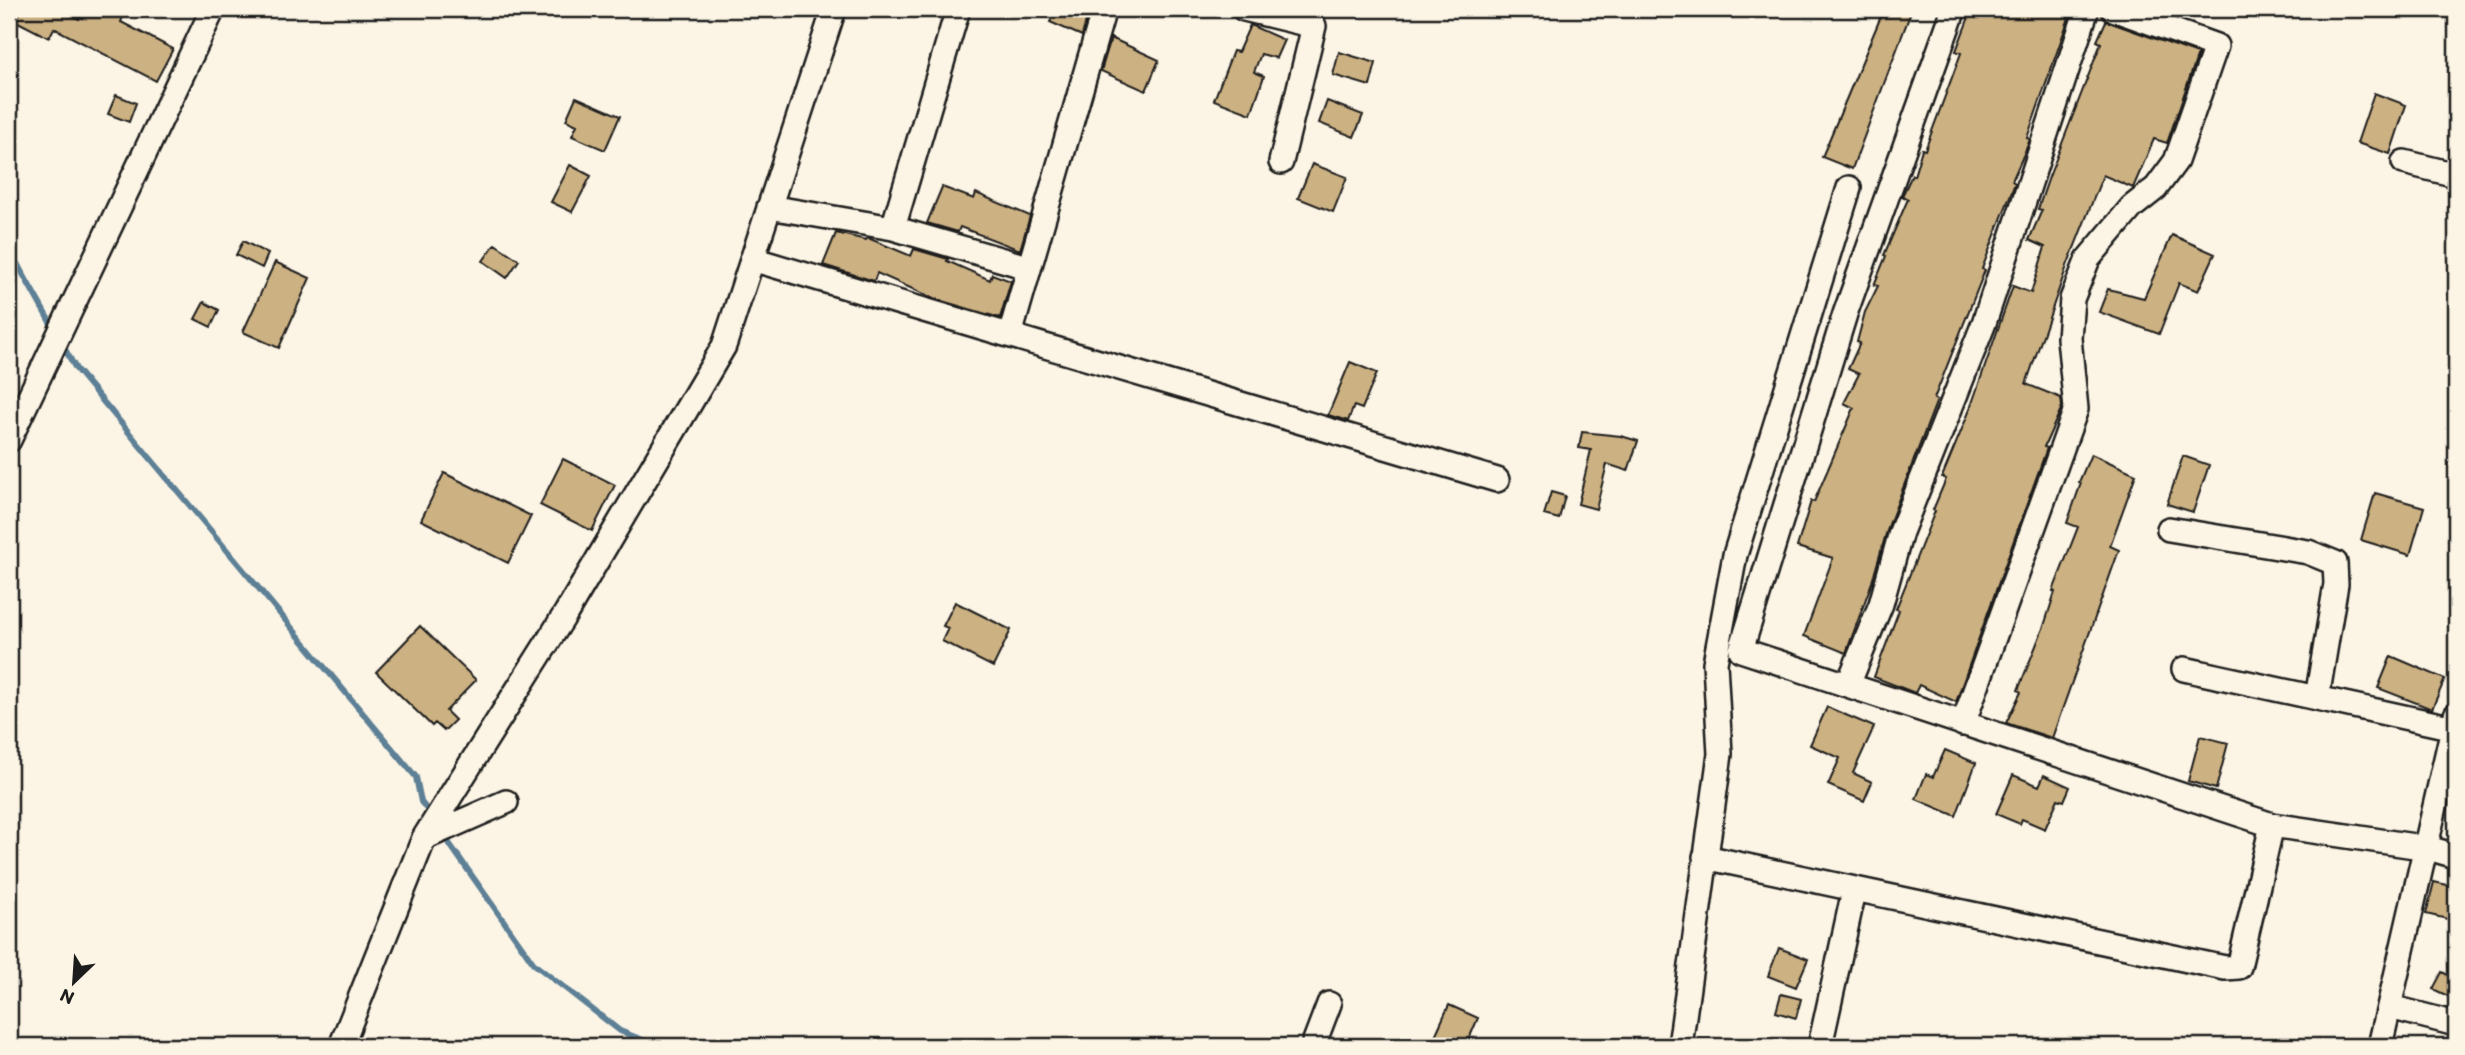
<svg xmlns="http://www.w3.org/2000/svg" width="2465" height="1055" viewBox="0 0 2465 1055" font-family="Itim,sans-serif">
  <rect width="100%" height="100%" fill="#fcf5e5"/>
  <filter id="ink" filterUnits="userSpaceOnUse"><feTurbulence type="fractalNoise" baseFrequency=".0143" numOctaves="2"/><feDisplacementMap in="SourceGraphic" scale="14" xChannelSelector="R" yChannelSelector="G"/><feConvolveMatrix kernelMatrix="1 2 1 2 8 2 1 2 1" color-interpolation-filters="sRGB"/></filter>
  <g filter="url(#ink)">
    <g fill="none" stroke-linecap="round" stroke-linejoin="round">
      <!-- stream -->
      <path stroke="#5d8096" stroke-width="6" d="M9,249L55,331
        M62,344L76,369L416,777L421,802L431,815
        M444,836L534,964L620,1031L658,1046"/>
    </g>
    <!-- building -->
    <path fill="#ccb182" stroke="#1c1c1c" stroke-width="2" d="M22,9H58L79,19L85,9H106L123,17L121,22L173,49L156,81L54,28L49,38L16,21Z
      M1057,9H1089L1082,36L1050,22Z
      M1884,9H1912L1852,169L1822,157Z
      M1972,9H2072L2027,138L2030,139L2027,147L2012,181L2015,183L1982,269L1985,270L1934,399L1937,400L1888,527L1872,582L1846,653L1804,636L1833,558L1797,547L1811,501L1814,502L1854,408L1844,403L1859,374L1848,369L1860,343L1857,342L1865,312L1878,286L1874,285L1886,256L1884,255L1908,199L1902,196L1912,175L1914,176L1922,149L1925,150L1961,53L1956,51Z
      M2106,21L2198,54L2167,143L2154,139L2133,188L2103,175L2067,266L2026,384L2061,398L2062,407L2044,447L2047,448L1956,702L1919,685L1915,693L1874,677L1899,610L1896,609L1935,511L1933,510L1946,479L1942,477L1969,412L2013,286L2031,293L2045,247L2029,240L2042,210L2038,209L2049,177L2101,43L2097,41Z
      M1250,25L1284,40L1276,58L1261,54L1254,72L1264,76L1251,114L1214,100L1233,51L1238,52Z
      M1111,38L1159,60L1146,91L1101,71Z
      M1339,52L1376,63L1370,86L1333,75Z
      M2374,93L2406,105L2390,154L2357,143Z
      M116,95L136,103L129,122L108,114Z
      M576,97L620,116L605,150L572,136L577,125L566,120Z
      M1327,101L1363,115L1354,137L1319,123Z
      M1312,164L1347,177L1333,212L1298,198Z
      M570,165L591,176L572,212L551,202Z
      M942,187L974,199L976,193L1030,216L1020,250L960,227L958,232L927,223Z
      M836,233L866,240L868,238L911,256L914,249L948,259L947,261L990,280L992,274L1011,281L1000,318L935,299L877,273L874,281L823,265Z
      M2172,235L2215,254L2198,291L2179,283L2159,334L2099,312L2108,289L2144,298Z
      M243,241L268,254L262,268L236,255Z
      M495,244L519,260L507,278L483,261Z
      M275,262L310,278L279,348L243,332Z
      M204,302L219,310L211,327L195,319Z
      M1350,362L1377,373L1362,409L1354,406L1348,421L1328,415Z
      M1582,432L1621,436L1638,441L1628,471L1607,464L1596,509L1578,504L1591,450L1579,448Z
      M2091,454L2136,474L2110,546L2119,550L2052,738L2006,723L2021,692L2018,690L2044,626L2055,592L2053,591L2078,527L2067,523L2081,483L2079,482Z
      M2183,456L2209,465L2193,512L2167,504Z
      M563,459L615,485L592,531L540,505Z
      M444,473L531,516L508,563L421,520Z
      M1551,492L1565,496L1559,519L1544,515Z
      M2375,493L2424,507L2410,555L2361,540Z
      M955,602L1011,630L993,667L942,641L948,628L943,626Z
      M420,626L476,680L446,711L455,720L444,731L435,723L432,726L376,672Z
      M2391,656L2445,679L2432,709L2378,688Z
      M1827,707L1874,727L1853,773L1872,782L1864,801L1828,785L1840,758L1810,745Z
      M2200,736L2228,743L2216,789L2188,781Z
      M1945,750L1976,763L1956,816L1916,799L1926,774L1933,777Z
      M2013,775L2039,786L2044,775L2070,787L2064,801L2058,799L2045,829L2022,819L2020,824L1996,814Z
      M2434,882L2456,887V921L2426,914Z
      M1779,948L1808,959L1796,987L1768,976Z
      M2442,972L2456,979L2452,998L2433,989Z
      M1781,994L1801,999L1796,1018L1776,1012Z
      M1449,1005L1478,1018L1466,1046L1435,1036Z"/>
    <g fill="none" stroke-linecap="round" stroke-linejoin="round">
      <!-- minor casing -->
      <g stroke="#1c1c1c" stroke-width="28">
        <path id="minor" d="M1244,9L1314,26L1281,162
          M1954,9L1845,314L1741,650L2272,825L2428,848L2456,856
          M2404,162L2456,175
          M769,207L893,228L1027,267
          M893,228L958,9
          M752,259L1497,480
          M1010,335L1104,9
          M9,440L213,9
          M2169,529L2308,552L2335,563L2336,584L2317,698
          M2184,669L2454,728
          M1848,685L1881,604L1901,532L1984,323L2087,9
          M1963,724L2076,409L2069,338L2072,299L2088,259L2132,207L2156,188L2176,161L2216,46L2113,9
          M424,838L506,802
          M1705,857L2225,968L2239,967L2272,825
          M2390,1007L2456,1024
          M341,1046L424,838L566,613L724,346L834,9
          M1313,1046L1329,1004
          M1680,1046L1720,754L1715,663L1735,555L1849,188
          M1820,1046L1854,891
          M2380,1046L2456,715"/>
      </g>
      <!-- minor -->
      <use href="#minor" stroke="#fcf5e5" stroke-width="23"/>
    </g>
  </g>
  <!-- margin -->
  <rect width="2465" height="1055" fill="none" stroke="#fcf5e5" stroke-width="35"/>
  <rect x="18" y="18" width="2430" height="1020" fill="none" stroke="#1c1c1c" stroke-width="2.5" filter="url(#ink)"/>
  <!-- north arrow -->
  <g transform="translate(74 982) rotate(205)" stroke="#fcf5e5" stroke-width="5" paint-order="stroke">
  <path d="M0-5L12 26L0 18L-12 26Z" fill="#1c1c1c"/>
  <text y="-10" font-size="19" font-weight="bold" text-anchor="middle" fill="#1c1c1c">N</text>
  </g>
</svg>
